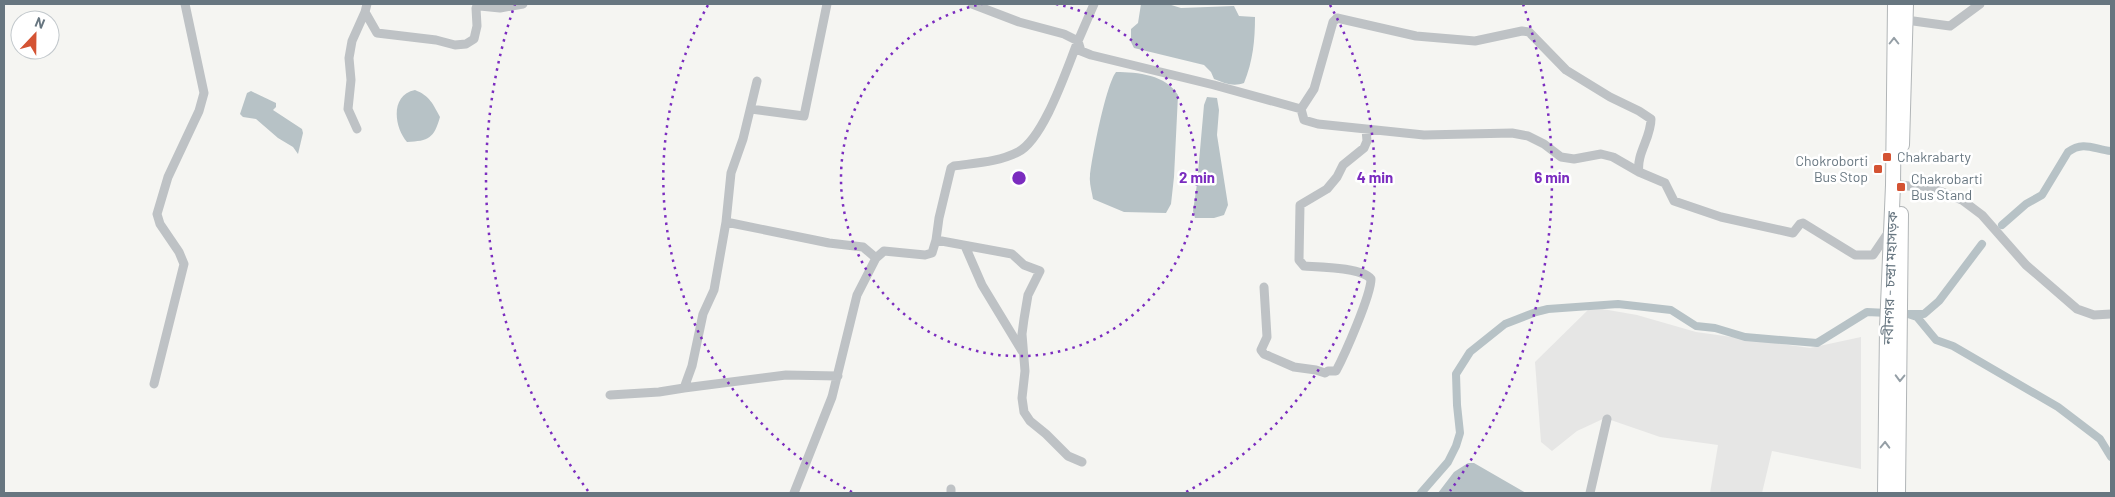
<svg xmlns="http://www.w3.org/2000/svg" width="2115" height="497" viewBox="0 0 2115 497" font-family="Barlow,'Noto Sans Bengali',sans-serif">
  <rect width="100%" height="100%" fill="#f5f5f2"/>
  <!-- built -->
  <path fill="#e6e6e5" d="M1591,307L1637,315L1696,332L1810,348L1861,337V469L1772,451L1762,493H1710L1718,445L1660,437L1605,418L1577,431L1552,451L1541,442L1535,362Z"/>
  <!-- water -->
  <path fill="#b7c2c6" d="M1141,4H1168L1181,8L1234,6L1239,16L1255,17C1255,40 1253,61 1244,83C1233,87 1224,83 1214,79L1211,72L1204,65L1134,48L1131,42V29L1138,23Z
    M1116,72C1138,72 1166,75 1178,95L1174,177L1171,204L1166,213L1124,212L1093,199C1092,192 1089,183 1090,176C1092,156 1106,85 1116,72Z
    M415,90C430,96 433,104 440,117C434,138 429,141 407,142C394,127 390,95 415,90Z
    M251,91L276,103V107L273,110L302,129L303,133L298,154L293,147L278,138L256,119L243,117L240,114L247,93Z
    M1207,97L1217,98L1219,110L1217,135L1228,205L1224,215L1214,218H1195L1193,211L1197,184L1204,105Z
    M1468,463H1474L1526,493H1438L1454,472Z"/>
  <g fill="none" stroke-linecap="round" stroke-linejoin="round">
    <!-- canal -->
    <path stroke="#b7c2c6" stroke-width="8" d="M2002,225L2026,204L2042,195L2068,152C2084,140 2095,150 2111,151
      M1910,314H1924L1939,301L1982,244
      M1421,493L1448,462L1456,446L1460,433L1457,405L1456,374L1470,352L1505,324L1536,312L1548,309L1618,304L1671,310L1696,326L1715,328L1745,337L1817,343L1867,312L1908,314L1917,317L1936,340L1953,346L2058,407L2100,439L2111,457"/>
    <!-- trunk casing -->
    <g stroke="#b1b5b7" stroke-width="16">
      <path id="trunk" d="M1902,145L1906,4
        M1885,493L1887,329L1893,185L1895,4
        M1898,493L1901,214"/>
    </g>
    <!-- minor -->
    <path stroke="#bec2c5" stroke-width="9" d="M367,4L365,12L377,33L436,40L455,45L466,44L474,39L477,26L476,8L480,6L500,8L523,4
      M972,4L1019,22L1064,34L1078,41L1094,4
      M1906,20L1950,26L1980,4
      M751,109L804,116L827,4
      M1301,109L1304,120L1318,124L1424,135L1512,133L1528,136L1544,144L1561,157L1574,159L1601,154L1613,157L1639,172L1665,183L1674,201L1721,217L1793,233L1800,224L1803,223L1855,255H1873L1890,230
      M357,129L348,109L351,80L349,58L352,41L365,12
      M1901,185L1937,190L1962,200L1982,215L2026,265L2077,309L2094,315L2111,314
      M726,222L829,243L863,247L876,258
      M936,240L1012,254L1024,265L1040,271L1028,295L1024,319L1022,334L1025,371L1022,398L1024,412L1030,421L1046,434L1068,456L1082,462
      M965,246L982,285L1022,351
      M1264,287L1267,337L1261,350L1264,354L1294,367L1316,370L1325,373L1328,371H1336C1345,354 1371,295 1371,279C1362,267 1319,267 1304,266L1299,260L1300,205L1327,189L1337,177L1343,165L1364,148L1367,141L1366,129
      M154,384L184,264L179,252L160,224L157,214L168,177L199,111L204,93L185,4
      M684,388L786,375L838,376
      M610,395L659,392L684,388L692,366L703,314L714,290L726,222L731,173L743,139L757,81
      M794,493L832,397L857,295L876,258L884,251L925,255L932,253L936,240L939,218L951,168L954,166C975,163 999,162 1018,152C1044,139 1067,68 1078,41L1081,51L1091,55L1214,85L1301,109L1314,89L1333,22L1337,18L1416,36L1475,41L1522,31L1529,32L1566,70L1610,97L1639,111L1651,119C1651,138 1636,154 1639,172
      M951,493V489
      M1590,493L1607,419"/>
    <!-- trunk -->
    <use href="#trunk" stroke="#fff" stroke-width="14"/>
  </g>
  <!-- one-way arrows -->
  <defs><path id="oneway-chevron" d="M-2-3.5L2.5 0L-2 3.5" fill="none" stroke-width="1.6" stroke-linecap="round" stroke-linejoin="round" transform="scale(1.25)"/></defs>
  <g stroke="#959fa6">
    <use href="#oneway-chevron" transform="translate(1894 41) rotate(-90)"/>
    <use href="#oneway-chevron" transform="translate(1900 378) rotate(91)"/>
    <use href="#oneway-chevron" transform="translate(1885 445) rotate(-89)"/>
  </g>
  <!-- distance rings -->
  <g fill="none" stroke="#7b2cbf" stroke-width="2.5" stroke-dasharray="2.5 5">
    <path d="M1056 4A178 178 0 1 1 982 4"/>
    <path d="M852 492A356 356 0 0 1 708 5M1330 5A356 356 0 0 1 1186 492"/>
    <path d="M588 491A533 533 0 0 1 515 4M1523 4A533 533 0 0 1 1450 491"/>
  </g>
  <!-- markers -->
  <g fill="#d45333" stroke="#fff" stroke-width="2">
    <rect x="1882" y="152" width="10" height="10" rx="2.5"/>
    <rect x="1873" y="164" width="10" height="10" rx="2.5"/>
    <rect x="1896" y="182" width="10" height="10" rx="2.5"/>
  </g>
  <g text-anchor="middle" stroke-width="5" stroke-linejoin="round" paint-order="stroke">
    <!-- poi labels -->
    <g font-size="14" fill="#677680" stroke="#fff" text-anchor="start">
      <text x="1897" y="162">Chakrabarty</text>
      <text x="1868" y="166" text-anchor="end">Chokroborti<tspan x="1868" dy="16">Bus Stop</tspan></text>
      <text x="1911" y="184">Chakrobarti<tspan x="1911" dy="16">Bus Stand</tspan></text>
    </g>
    <!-- street labels -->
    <g font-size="14" fill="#677680" stroke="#fff">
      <text transform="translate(1890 278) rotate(-88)" y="5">নবীনগর - চন্দ্রা মহাসড়ক</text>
    </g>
  </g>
  <circle cx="1019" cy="178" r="8" fill="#7b2cbf" stroke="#fff" stroke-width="2.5"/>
  <g font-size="15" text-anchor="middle" font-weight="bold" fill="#7b2cbf" stroke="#fff" stroke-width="5" stroke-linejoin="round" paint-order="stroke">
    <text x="1197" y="183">2 min</text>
    <text x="1375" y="183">4 min</text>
    <text x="1552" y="183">6 min</text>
  </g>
  <!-- border -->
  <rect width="2115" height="497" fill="none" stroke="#677680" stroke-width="10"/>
  <!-- north arrow -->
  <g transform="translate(35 35) rotate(22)"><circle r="24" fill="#ffffff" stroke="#c2c8cc"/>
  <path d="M0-4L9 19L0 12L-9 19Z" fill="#d45333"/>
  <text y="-8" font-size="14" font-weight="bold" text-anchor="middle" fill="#677680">N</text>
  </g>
</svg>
